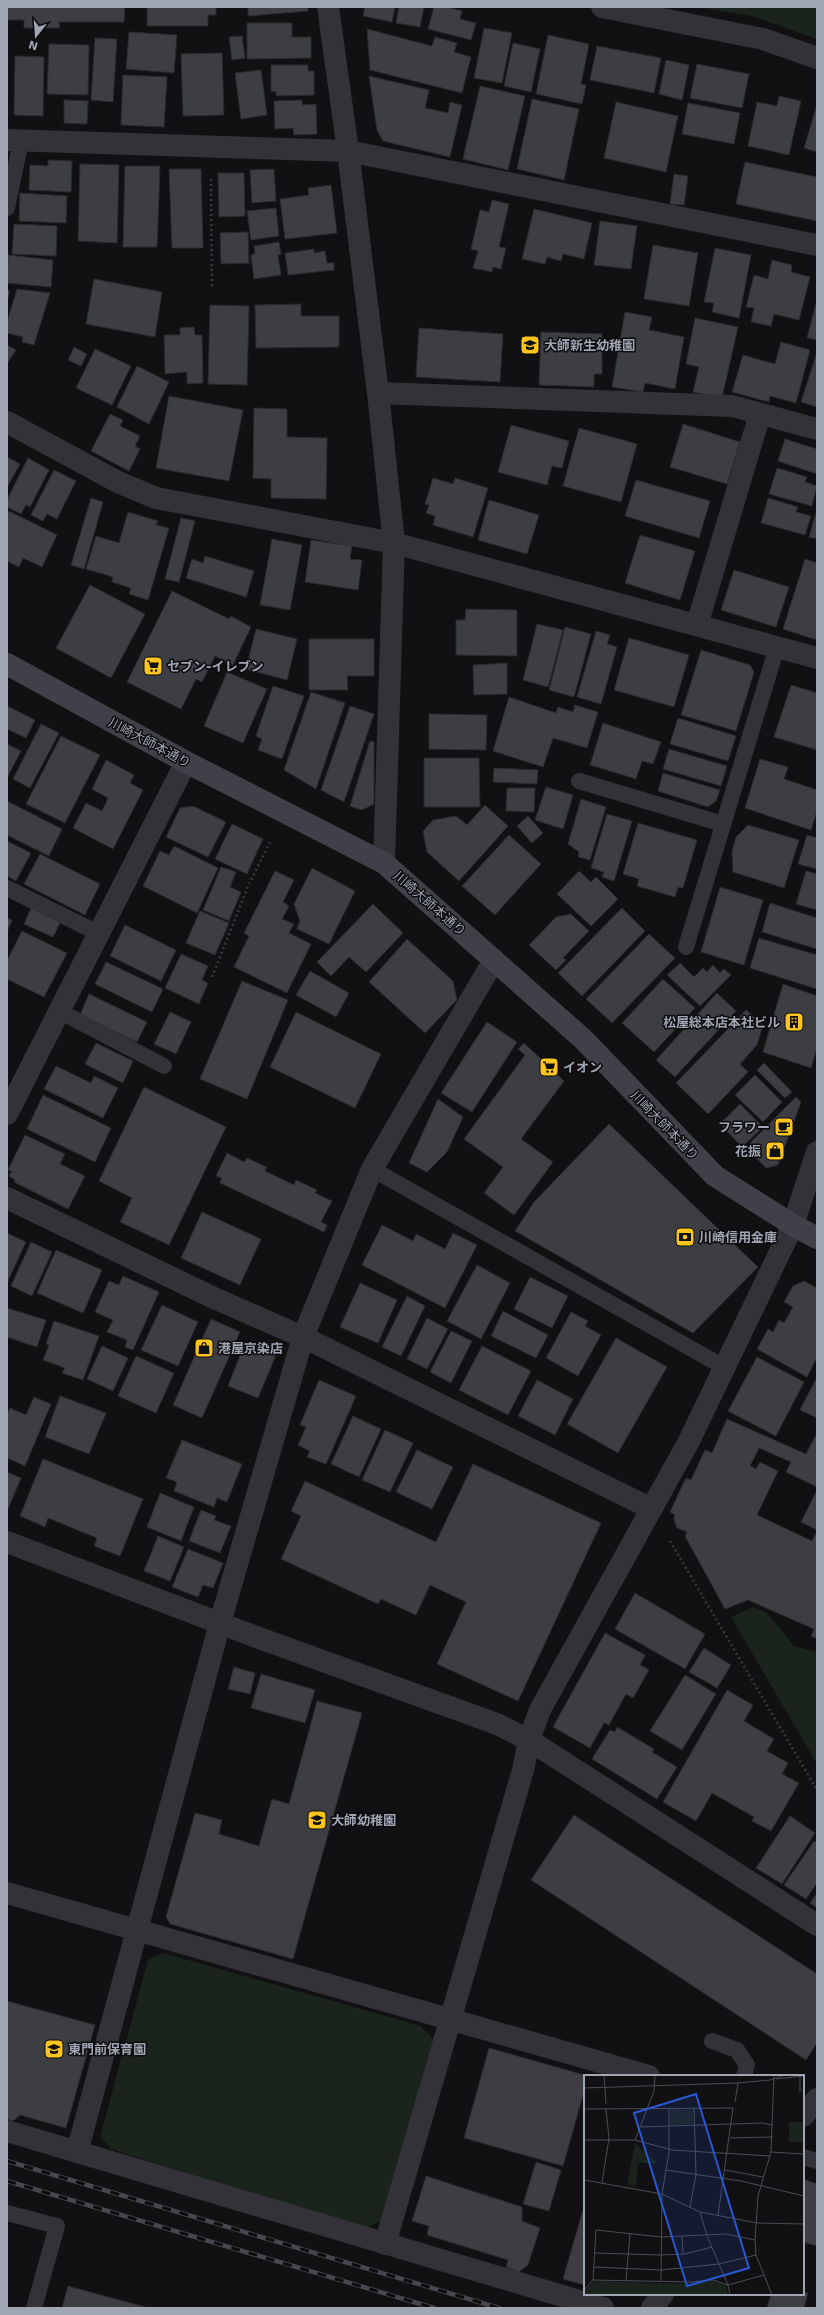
<svg xmlns="http://www.w3.org/2000/svg" width="824" height="2315" viewBox="0 0 824 2315" font-family="'DejaVu Sans','Noto Sans JP',sans-serif">
  <rect width="100%" height="100%" fill="#111113"/>
  <!-- green -->
  <path fill="#1b231d" d="M698,7H817V39L752,16Z
    M753,1607L767,1613L794,1646L817,1652V1764L731,1617Z
    M163,1953L421,2026L433,2039L382,2220L365,2229L111,2149L100,2137L148,1960Z"/>
  <!-- building -->
  <path fill="#3d3e43" stroke="#2b2b2f" d="M7,7H125L124,22H59L60,28H24V20H7Z
    M147,7H216V15H208V26H147Z
    M248,7H308V11L248,16Z
    M365,7H395L392,22L363,16Z
    M399,7H424L420,27L396,23Z
    M434,7H447L462,11L460,19L476,23L471,40L428,29Z
    M247,23H292V37H311V58L247,59Z
    M484,28L512,33L502,83L474,78Z
    M367,29L432,46L435,37L457,43L454,52L471,57L462,93L370,70Z
    M129,32L177,35L174,73L126,69Z
    M548,35L589,44L581,84L586,85L582,104L536,94Z
    M242,36L245,58L232,60L229,37Z
    M95,38L117,39L113,102L91,100Z
    M513,43L540,49L531,92L504,86Z
    M49,44L89,45L88,95L47,94Z
    M597,46L661,58L654,93L590,80Z
    M222,53L224,115L183,116L181,54Z
    M15,56L44,57L43,116L14,115Z
    M666,60L689,65L682,100L659,94Z
    M697,64L749,74L742,108L690,98Z
    M271,65H308V71H314V95L276,96V91L271,92Z
    M261,70L267,115L241,119L235,73Z
    M123,75L167,77L164,127L121,125Z
    M369,76L429,90L425,108L448,113L450,102L462,105L450,157L383,141L377,130Z
    M480,86L525,96L508,170L463,159Z
    M779,96L801,101L789,155L748,146L757,102L777,106Z
    M532,99L579,109L564,180L517,169Z
    M64,100L88,101L87,124L64,123Z
    M302,100V105L316,104L317,134L294,135L293,128L275,129L274,101Z
    M616,102L678,116L666,172L604,158Z
    M688,103L740,113L734,144L682,134Z
    M816,108H817V152L804,148Z
    M48,160L72,161L71,192L29,190L30,165L48,166Z
    M745,162L817,177V221L736,204Z
    M80,164L119,165L117,243L78,241Z
    M125,166H160L157,247H123Z
    M169,169H201L203,248H172Z
    M274,169L276,201L252,203L250,170Z
    M218,173H244L245,216L219,217Z
    M674,174L688,176L684,205L670,204Z
    M331,185L337,233L285,239L280,199L309,195L308,188Z
    M20,193L67,196L66,223L19,221Z
    M492,200L509,204L499,247L506,248L501,269L493,267L492,272L473,268L478,251L471,249L480,210L489,212Z
    M276,208L279,236L251,240L247,211Z
    M534,209L592,223L584,259L563,254L561,261L547,257L545,264L522,259Z
    M600,221L637,226L631,269L594,265Z
    M14,224L57,226L56,256L12,254Z
    M248,232L249,263L221,264L220,233Z
    M279,242L281,254L278,255L281,275L254,279L251,255L255,254L254,246Z
    M653,245L698,253L689,306L644,299Z
    M715,248L751,255L739,318L712,312L714,303L704,302Z
    M314,249V253L325,251L327,263H334V270L288,275L285,253Z
    M8,255L53,260L51,287L7,283Z
    M772,260L792,265L791,272L810,277L799,320L774,314L771,326L751,322L754,308L746,307L754,275L768,279Z
    M94,279L162,292L155,337L86,324Z
    M17,289L50,293L34,345L22,342L23,337L7,333V322Z
    M7,290L10,291L7,301Z
    M817,299V340L807,338Z
    M301,304V316H339V347L256,348L255,305Z
    M210,305L249,306L247,385L208,384Z
    M625,312L652,317L649,330L684,337L675,389L645,383L643,392L612,387Z
    M695,318L738,327L722,398L693,392L699,367L686,364Z
    M194,327L195,335H202L203,383L187,384V372L165,374L164,335H180V328Z
    M419,328L503,334L500,382L416,377Z
    M541,332L602,334V374H594V387L539,385Z
    M781,342L810,350L796,403L770,396L769,402L732,392L743,355L775,364Z
    M7,345L16,350L7,364Z
    M74,347L87,354L81,366L68,360Z
    M95,349L131,366L112,405L76,388Z
    M816,355L817,356V407L801,402Z
    M137,366L169,382L149,424L117,407Z
    M169,396L243,410L229,481L156,468Z
    M254,408L287,409V437L327,438L326,499L271,498V479L253,478Z
    M110,414L123,420L120,426L140,436L135,446L140,449L129,471L91,451Z
    M683,424L740,442L727,484L670,467Z
    M511,425L569,441L562,468L552,466L547,485L498,472Z
    M579,428L637,444L621,502L563,486Z
    M785,439L817,449V474L778,461Z
    M7,457L20,464L7,487Z
    M28,458L49,470L30,507L26,505L21,514L7,507V500Z
    M777,468L807,477L805,482L817,486L812,506L769,494Z
    M54,470L76,481L57,519L47,514L43,521L31,515Z
    M433,478L453,484L455,478L488,488L473,537L433,525L435,516L426,513L429,505L425,504Z
    M636,480L710,501L699,538L625,516Z
    M91,498L103,502L84,569L71,565Z
    M768,498L798,507L796,512L811,516L805,535L761,523Z
    M489,500L539,515L527,554L478,540Z
    M817,509V539L809,537Z
    M9,511L57,535L42,567L23,558L19,567L7,561V515Z
    M128,512L158,521L156,525L169,528L148,600L129,594L131,588L112,582L113,577L86,569L96,536L119,543Z
    M181,518L195,521L179,582L165,579Z
    M640,535L695,551L680,600L625,583Z
    M272,539L302,545L290,610L260,605Z
    M311,540L352,546L350,559L362,560L358,590L305,582Z
    M205,556L254,571L246,597L186,578L192,559L203,563Z
    M805,559L817,563V640L783,629Z
    M734,570L789,587L776,627L721,610Z
    M90,585L145,614L111,678L56,648Z
    M172,591L229,619L231,616L251,627L233,665L215,656L202,682L196,679L181,709L127,682Z
    M466,609L517,610V656L456,655V620H465Z
    M537,624L563,630L548,687L523,680Z
    M565,627L591,634L574,697L549,690Z
    M256,629L297,639L287,680L246,669Z
    M596,631L610,635L607,644L617,647L601,704L577,697Z
    M629,638L689,655L674,707L614,690Z
    M309,639H374V676H347L348,690H309Z
    M701,650L750,665L754,672L736,731L681,715Z
    M507,663V694L474,695L473,665Z
    M227,672L267,689L243,743L204,726Z
    M791,685L817,693V750L774,737Z
    M273,686L304,696L282,759L258,750L262,739L256,736Z
    M311,692L345,703L316,789L284,770Z
    M509,697L556,713L558,707L573,712L575,705L598,712L587,748L553,738L543,767L493,751Z
    M7,706L35,720L26,738L7,729Z
    M350,706L374,714L344,802L321,790Z
    M429,714L487,715L486,750L429,749Z
    M678,718L736,736L728,761L670,744Z
    M603,723L661,742L653,764L642,761L636,779L590,765Z
    M41,724L59,733L30,788L13,779Z
    M61,736L100,755L65,823L26,804Z
    M370,741L374,742V804L362,810L350,806Z
    M7,744L21,751L7,778Z
    M669,749L727,766L721,786L663,769Z
    M424,758H479L480,807H424Z
    M760,759L788,767L784,779L817,790V811L811,830L745,808Z
    M106,760L134,775L130,783L143,790L113,849L73,828L86,803L102,811L108,798L92,789Z
    M494,768L538,770L537,784L493,782Z
    M663,773L720,790L716,801L708,807L658,791Z
    M546,787L573,795L563,829L535,820Z
    M507,788H535L534,812L506,811Z
    M581,799L606,807L590,860L578,857L579,852L568,844Z
    M7,801L62,829L49,856L7,835Z
    M485,805L508,826L459,881L427,852L423,831L433,820L456,816L467,825Z
    M193,806L226,822L208,857L166,837L180,808Z
    M607,814L632,821L614,881L602,877L604,872L591,868Z
    M528,816L543,833L532,843L517,826Z
    M638,823L697,840L683,888L678,887L675,897L637,886L639,879L623,874Z
    M232,824L263,839L247,874L215,859Z
    M748,825L799,840L784,888L733,872L732,852L736,837Z
    M509,835L541,864L495,915L462,886Z
    M807,835L817,838V869L798,864Z
    M7,841L31,853L16,881L7,876Z
    M174,846L218,868L197,913L143,886L160,851L169,855Z
    M40,854L100,884L85,915L24,884Z
    M221,867L236,872L230,887L241,892L229,921L203,910Z
    M312,868L355,891L329,944L297,929L300,921L294,904Z
    M275,871L294,880L283,902L289,906L282,919L294,924L289,933L311,944L287,993L234,967L249,936L244,933Z
    M579,871L591,882L596,877L618,899L591,926L557,894Z
    M806,871L817,874V910L796,904Z
    M720,887L763,900L744,965L701,952Z
    M770,903L817,918V949L762,932Z
    M373,904L403,933L366,972L349,957L331,976L317,962Z
    M31,908L61,921L53,937L24,924Z
    M622,908L645,931L582,996L558,973Z
    M200,911L229,923L215,955L186,943Z
    M571,914L589,931L563,958L566,960L556,970L529,945L556,917Z
    M7,918L12,920L7,932Z
    M125,925L176,950L161,981L110,956Z
    M22,931L67,953L44,997L7,979V961Z
    M649,934L675,958L612,1023L586,999Z
    M759,938L817,955V989L750,968Z
    M407,939L453,981L457,1000L425,1033L369,982Z
    M181,954L208,966L202,980L208,983L199,1004L165,988Z
    M106,962L163,989L152,1012L95,984Z
    M680,963L694,977L703,968L707,972L713,965L720,973L724,969L731,975L700,1006L667,975Z
    M310,971L349,993L336,1017L296,995Z
    M663,979L695,1008L654,1052L622,1023Z
    M242,981L288,1000L247,1099L200,1079Z
    M783,984L817,996V1048L811,1068L763,1052Z
    M717,993L736,1011L675,1077L656,1060Z
    M89,994L147,1022L137,1042L80,1015Z
    M746,1010L763,1025L757,1045L740,1064L748,1072L708,1114L676,1083Z
    M170,1012L191,1022L176,1054L154,1044Z
    M296,1012L381,1054L355,1108L270,1067Z
    M487,1022L517,1042L472,1112L441,1093Z
    M96,1043L133,1061L123,1083L85,1064Z
    M524,1043L564,1081L521,1139L553,1162L514,1215L484,1193L503,1167L464,1139L525,1055L518,1049Z
    M764,1063L792,1092L785,1098L757,1070Z
    M56,1066L91,1083L94,1076L118,1088L103,1118L44,1089Z
    M755,1075L782,1102L763,1122L735,1095Z
    M144,1087L226,1127L169,1245L120,1222L132,1198L99,1181Z
    M43,1095L111,1128L95,1162L27,1129Z
    M796,1097L801,1102L778,1165L766,1168L746,1147Z
    M438,1099L463,1117L447,1152L427,1172L409,1163Z
    M740,1104L763,1127L742,1147L720,1124Z
    M609,1124L758,1267L693,1333L515,1231L534,1202Z
    M25,1135L65,1154L60,1164L85,1176L68,1209L14,1182L15,1180L9,1176L12,1171L8,1170Z
    M227,1153L244,1162L247,1158L267,1167L265,1171L294,1185L296,1180L317,1190L315,1193L332,1201L321,1222L327,1225L324,1232L220,1183L222,1178L216,1176Z
    M202,1212L261,1239L240,1285L181,1258Z
    M382,1225L413,1241L416,1234L445,1249L453,1233L477,1245L445,1308L362,1265Z
    M7,1233L26,1242L7,1283Z
    M31,1242L52,1252L32,1296L11,1286Z
    M56,1250L102,1270L83,1313L37,1293Z
    M477,1265L510,1283L481,1339L447,1321Z
    M123,1276L159,1292L133,1350L125,1347L127,1340L107,1332L113,1320L95,1312L109,1281L119,1285Z
    M530,1277L568,1296L552,1328L514,1309Z
    M804,1281L817,1288V1357L807,1377L757,1349L768,1329L773,1332L779,1320L784,1323L793,1307L784,1302L793,1286Z
    M360,1283L397,1300L378,1343L340,1327Z
    M407,1296L425,1306L401,1356L382,1347Z
    M162,1305L198,1322L178,1366L141,1350Z
    M7,1308L46,1320L37,1347L7,1337Z
    M503,1311L548,1335L536,1358L491,1336Z
    M571,1312L588,1321L585,1326L601,1335L578,1376L546,1358Z
    M427,1318L448,1329L427,1369L407,1359Z
    M211,1319L240,1332L202,1418L173,1405Z
    M54,1321L99,1336L83,1380L62,1373L65,1368L43,1360L49,1345L46,1344Z
    M451,1331L472,1341L451,1383L430,1372Z
    M616,1338L667,1367L618,1453L567,1424Z
    M245,1343L276,1355L258,1398L228,1386Z
    M102,1346L128,1358L113,1391L87,1379Z
    M482,1346L531,1371L508,1415L459,1390Z
    M136,1356L174,1373L156,1413L118,1396Z
    M757,1357L804,1382L776,1436L728,1411Z
    M817,1377V1418L800,1410Z
    M319,1380L356,1396L326,1464L307,1457L310,1451L298,1445L306,1427L300,1425Z
    M537,1380L573,1399L555,1435L518,1416Z
    M60,1396L106,1413L89,1454L45,1437Z
    M34,1397L51,1404L25,1466L7,1458V1414L10,1408L26,1415Z
    M353,1416L381,1429L359,1477L331,1464Z
    M727,1419L806,1454L817,1433V1487L786,1472L791,1462L759,1448L750,1466L756,1469L760,1462L778,1471L757,1515L812,1541L817,1531V1639L811,1636L814,1629L748,1600L725,1609L685,1536L687,1532L677,1528L674,1519L675,1515L670,1512L686,1478L691,1480L705,1450L712,1453Z
    M385,1430L413,1443L390,1492L362,1480Z
    M182,1440L242,1464L227,1502L217,1498L214,1507L174,1491L177,1482L166,1478Z
    M417,1450L453,1467L432,1509L396,1492Z
    M43,1459L143,1499L120,1556L94,1546L97,1538L48,1518L45,1527L20,1516Z
    M473,1464L601,1523L518,1701L437,1664L466,1602L430,1585L416,1615L381,1599L378,1604L281,1559L301,1516L291,1511L305,1481L436,1542Z
    M7,1472L21,1478L7,1511Z
    M817,1490V1530L801,1522Z
    M160,1493L194,1507L181,1541L147,1527Z
    M201,1510L216,1516L214,1520L231,1526L220,1553L189,1541Z
    M158,1536L184,1547L170,1581L144,1571Z
    M188,1549L223,1563L213,1588L203,1585L198,1597L172,1587Z
    M635,1593L705,1634L685,1669L615,1629Z
    M605,1633L645,1655L640,1665L649,1670L633,1698L626,1694L609,1725L604,1723L590,1748L553,1727Z
    M704,1648L731,1665L717,1688L689,1672Z
    M234,1667L255,1673L250,1694L228,1689Z
    M261,1674L315,1690L305,1723L251,1708Z
    M685,1675L716,1694L682,1750L650,1731Z
    M727,1690L753,1705L744,1721L774,1739L767,1751L788,1763L782,1774L799,1783L771,1831L752,1821L754,1817L712,1793L696,1821L663,1802Z
    M317,1701L362,1713L293,1959L170,1924L166,1917L195,1813L222,1820L219,1834L259,1846L272,1799L289,1804Z
    M617,1727L654,1749L652,1752L677,1767L657,1799L592,1759L610,1730L615,1732Z
    M574,1815L817,1974V2043L806,2060L531,1880Z
    M790,1816L815,1833L782,1884L756,1868Z
    M814,1841L817,1843V1883L806,1899L784,1885Z
    M817,1893V1908L810,1903Z
    M7,2001L95,2025L66,2128L20,2115L13,2121L7,2119Z
    M489,2048L588,2076H585V2088L563,2166L464,2138Z
    M536,2162L561,2170L549,2211L523,2204Z
    M426,2176L522,2207V2221L540,2228L528,2265L519,2272L506,2267L508,2260L427,2235L429,2226L412,2221Z
    M803,2179L817,2184V2246L803,2242Z
    M583,2210L585,2211V2285L563,2279Z
    M68,2286L149,2308H62Z
    M803,2292L808,2293L804,2308H767L771,2294H803Z"/>
  <g fill="none" stroke-linecap="round" stroke-linejoin="round">
    <!-- path -->
    <path stroke="#38393f" stroke-width="2.5" stroke-dasharray="2 3" stroke-linecap="butt" d="M211,179L212,288
      M212,977L249,884L271,840
      M670,1541L817,1790"/>
    <!-- lane -->
    <path stroke="#323238" stroke-width="16" d="M7,208L21,141
      M579,781L723,824
      M7,888L98,933
      M686,947L777,647
      M59,1011L164,1066
      M372,1169L724,1367
      M712,2041L737,2050L747,2065L744,2076
      M803,2157L817,2161
      M7,2213L57,2226L34,2308"/>
    <!-- street -->
    <path stroke="#323238" stroke-width="22" d="M328,7L348,151L378,393L394,543L384,863
      M602,7L763,39L817,58
      M7,140L348,151L817,245
      M378,393L732,406L817,429
      M7,422L118,482L156,498L394,543L817,658
      M697,625L760,414
      M7,1114L186,762
      M7,1198L214,1298L303,1337L650,1508
      M7,1542L251,1635L497,1724L529,1740L817,1925
      M7,1893L649,2076
      M803,2116L817,2099
      M7,2131L603,2308
      M77,2152L220,1623L303,1337L372,1169L494,960
      M385,2244L523,1770L529,1740L540,1710L689,1441L793,1225L817,1152
      M652,2308L663,2294"/>
    <!-- secondary -->
    <path stroke="#404148" stroke-width="22" d="M7,664L186,762L384,863L583,1039L715,1176L793,1225L817,1238"/>
    <!-- rail casing -->
    <g stroke="#47484f" stroke-width="4.5">
      <path id="rail" d="M7,2161L499,2308
        M7,2181L434,2308"/>
    </g>
    <!-- rail -->
    <use href="#rail" stroke="#0c0c0e" stroke-width="3" stroke-dasharray="9" stroke-linecap="butt"/>
  </g>
  <!-- icons -->
  <defs>
    <g id="school-square" transform="scale(1)"><rect x="-9" y="-9" width="18" height="18" rx="4" fill="#ffc51d" stroke="#0c0c0e"/><path d="M0-5L7-2L0 1L-7-2ZM-4 1L0 2.5L4 1V4Q0 6-4 4Z" fill="#111"/></g>
    <g id="supermarket-square" transform="scale(1)"><rect x="-9" y="-9" width="18" height="18" rx="4" fill="#ffc51d" stroke="#0c0c0e"/><path d="M-6-5.5h2.5l.6 2H6L4.5 2H-2.5L-4.4-4H-6ZM-1.5 3.2a1.3 1.3 0 1 0 .1 0ZM3 3.2a1.3 1.3 0 1 0 .1 0Z" fill="#111"/></g>
    <g id="building-square" transform="scale(1)"><rect x="-9" y="-9" width="18" height="18" rx="4" fill="#ffc51d" stroke="#0c0c0e"/><path d="M-4-6H4V6H1V3H-1V6H-4ZM-2.5-4.3h1.7v1.8h-1.7ZM.8-4.3h1.7v1.8H.8ZM-2.5-1h1.7V.8h-1.7ZM.8-1h1.7V.8H.8Z" fill="#111"/></g>
    <g id="cafe-square" transform="scale(1)"><rect x="-9" y="-9" width="18" height="18" rx="4" fill="#ffc51d" stroke="#0c0c0e"/><path d="M-5.5-4.5H6V0H3Q3 3.5 0 3.5H-2.5Q-5.5 3.5-5.5 0ZM3-3.2v2h1.7v-2ZM-6 4.5H4V6H-6Z" fill="#111"/></g>
    <g id="shop-square" transform="scale(1)"><rect x="-9" y="-9" width="18" height="18" rx="4" fill="#ffc51d" stroke="#0c0c0e"/><path d="M-5-2.5h2.3a2.7 3.5 0 0 1 5.4 0H5L5.5 6h-11ZM-1.5-2.5h3a1.5 2.3 0 0 0-3 0Z" fill="#111"/></g>
    <g id="bank-square" transform="scale(1)"><rect x="-9" y="-9" width="18" height="18" rx="4" fill="#ffc51d" stroke="#0c0c0e"/><path d="M-6-4H6V4H-6ZM0-2.3a2.3 2.3 0 1 0 0 4.6a2.3 2.3 0 1 0 0-4.6Z" fill="#111"/></g>
  </defs>
  <g fill-rule="evenodd">
    <use href="#school-square" x="530" y="345"/>
    <use href="#supermarket-square" x="153" y="666"/>
    <use href="#building-square" x="794" y="1022"/>
    <use href="#supermarket-square" x="549" y="1067"/>
    <use href="#cafe-square" x="784" y="1127"/>
    <use href="#shop-square" x="775" y="1151"/>
    <use href="#bank-square" x="685" y="1237"/>
    <use href="#shop-square" x="204" y="1348"/>
    <use href="#school-square" x="317" y="1820"/>
    <use href="#school-square" x="54" y="2049"/>
  </g>
  <g text-anchor="middle" stroke-width="3" stroke-linejoin="round" paint-order="stroke">
    <!-- poi labels -->
    <g font-size="13" font-weight="bold" fill="#a1a6b5" stroke="#0c0c0e" text-anchor="start">
      <text x="544" y="350">大師新生幼稚園</text>
      <text x="167" y="671">セブン-イレブン</text>
      <text x="780" y="1027" text-anchor="end">松屋総本店本社ビル</text>
      <text x="563" y="1072">イオン</text>
      <text x="770" y="1132" text-anchor="end">フラワー</text>
      <text x="761" y="1156" text-anchor="end">花振</text>
      <text x="699" y="1242">川崎信用金庫</text>
      <text x="218" y="1353">港屋京染店</text>
      <text x="331" y="1825">大師幼稚園</text>
      <text x="68" y="2054">東門前保育園</text>
    </g>
    <!-- street labels -->
    <g font-size="13" fill="#a1a6b5" stroke="#0c0c0e">
      <text transform="translate(150 742) rotate(28)" y="5">川崎大師本通り</text>
      <text transform="translate(430 903) rotate(41)" y="5">川崎大師本通り</text>
      <text transform="translate(665 1125) rotate(46)" y="5">川崎大師本通り</text>
    </g>
  </g>
  <!-- overview -->
  <g transform="translate(584 2075)">
    <rect width="220" height="220" fill="#111113"/>
    <path d="M87,34L109,35V49L86,50ZM205,47H220V67H205ZM51,68L73,88H54L52,111L43,109ZM11,206L108,209L128,206L142,210L144,220H0V216Z" fill="#1b231d"/>
    <path fill="none" stroke="#4b4d54" stroke-width="1" d="M20,0L22,29M216,2V17M192,4L220,1M0,13L154,8L186,5L201,0M151,27L154,8M0,34L149,33L134,140M57,52L178,48L189,50M146,63L189,62M0,65H51L88,75L186,81M51,65L70,16L71,0M187,77L220,79M82,95L157,106L220,121M141,95L179,102M0,105L78,119L116,137L173,148L220,149M18,108L25,63L22,34M106,132L112,100L110,33M116,137L123,161L144,210M98,162L99,179M11,178L75,180L101,179L128,172M10,192L77,195L135,189L172,180M9,205L12,155L77,162L142,159L171,165M42,205L46,159M77,206L78,119L85,77V34M144,210L180,200M0,215L9,205L107,207L129,205L144,210L146,220M188,220L172,180L171,165L174,121L187,77L190,0"/>
    <path fill="#2a57d4" fill-opacity="0.15" stroke="#2a57d4" stroke-width="2" d="M112,19L165,193L103,211L50,38Z"/>
    <rect width="220" height="220" fill="none" stroke="#a1a6b5" stroke-width="2"/>
  </g>
  <!-- border -->
  <rect width="824" height="2315" fill="none" stroke="#a1a6b5" stroke-width="16"/>
  <!-- north arrow -->
  <g transform="translate(36 36) rotate(197)" stroke="#0c0c0e" stroke-width="3" paint-order="stroke">
  <path d="M0-3L7 15L0 10L-7 15Z" fill="#a1a6b5"/>
  <text y="-6" font-size="11" font-weight="bold" text-anchor="middle" fill="#a1a6b5">N</text>
  </g>
</svg>
